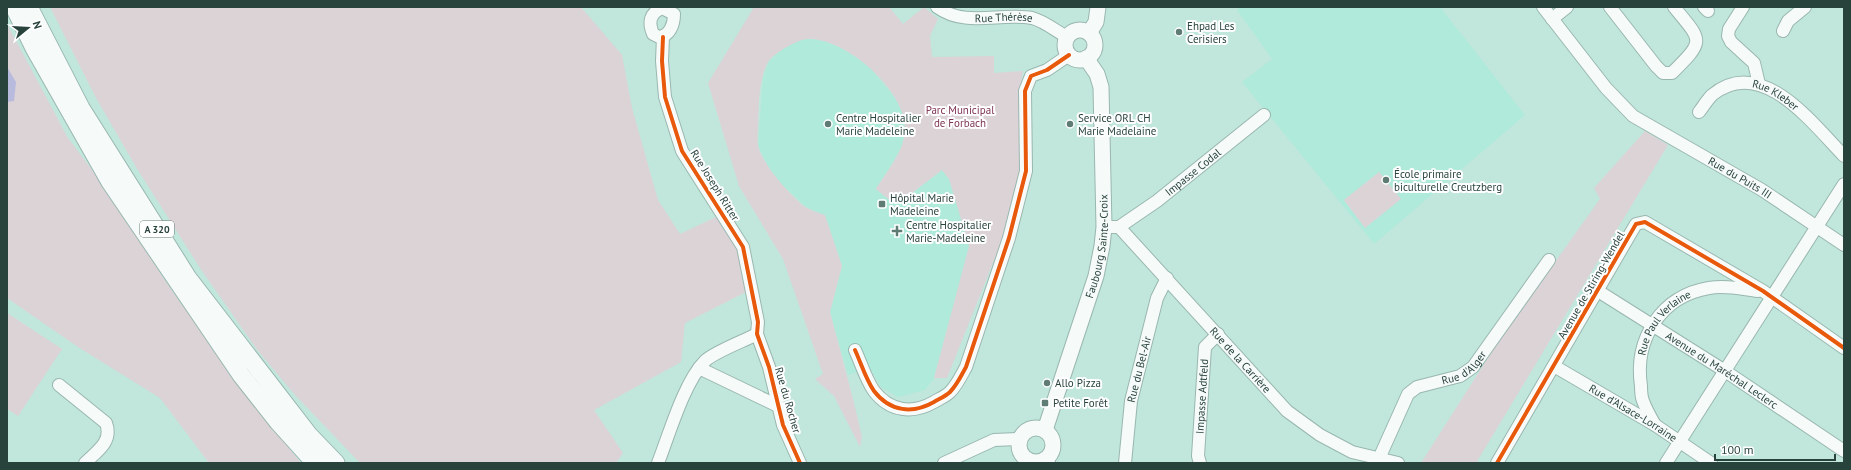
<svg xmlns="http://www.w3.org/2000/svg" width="1851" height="470" viewBox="0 0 1851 470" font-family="'PT Sans',sans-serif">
  <rect width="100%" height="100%" fill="#c1e6dc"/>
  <!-- built -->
  <path fill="#afeada" d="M1241,7H1440L1525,115L1374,244L1242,82L1272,59L1237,10Z
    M812,39L827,42L842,48L867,64L895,98L904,115L905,130L902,147L876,189L892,202L900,195L912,193L942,170L949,179L970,246L934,378L925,390L898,397L881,387L870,368L848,375L830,312L842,266L825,216L806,207L772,175L758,146L763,77L769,61L782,49L799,40Z"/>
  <!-- green -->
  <path fill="#dcd3d7" d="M50,7H581L622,55L632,108L658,200L680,234L718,216L740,249L748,291L685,323L681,362L594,410L623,453L616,463H360L295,395L258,351L200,268L136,167L96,98Z
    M754,7H889L903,24L924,7L938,19L930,36L932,57L994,56V73L1023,71L1020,90L1021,171L1006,230L947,378H934L969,246L949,179L942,170L912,193L900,195L892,202L876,189C887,171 904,152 905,130C907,92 849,41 812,39C803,38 795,43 787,47C781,50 772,56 768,62C758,80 759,107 758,127C758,133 757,140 758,145C761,163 791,196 805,207C811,210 818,213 825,215L842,266L830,312L853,399L862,437L860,447L834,396L815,379L823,374L783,259L739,186L708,83Z
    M7,24L68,138L101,182L166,282L242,390L301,463H209L160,398L78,347L7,298Z
    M1645,131L1668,145L1476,463H1421L1500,339L1600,199L1594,188Z
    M1379,172L1401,199L1365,228L1344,200Z
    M7,313L62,349L18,416L7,409Z"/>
  <!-- water -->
  <path fill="#b8bade" d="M7,67L16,82L14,101L7,102Z"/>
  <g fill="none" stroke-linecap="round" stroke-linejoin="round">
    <!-- minor casing -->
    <g stroke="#99b7af" stroke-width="14">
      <g id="minor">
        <path id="s1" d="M937,7C966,28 1000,12 1032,18C1044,21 1056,31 1067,37"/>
        <path id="s2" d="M1543,7L1606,88L1633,116L1762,190L1844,245"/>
        <path d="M1610,7L1656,66L1663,73H1672C1705,40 1703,42 1674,7"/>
        <path d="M1704,7L1708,11"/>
        <path d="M1743,7L1729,29L1728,36L1731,42L1754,63L1759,84"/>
        <path d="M662,8L674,14C674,24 670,36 659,37L653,34C648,22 650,13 662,8Z"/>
        <path d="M1552,19L1567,7"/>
        <path d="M1783,31L1788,21L1805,7"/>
        <path d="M663,37L662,61L665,97L682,151L743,247L758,322L757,334L769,367L783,425L800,463"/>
        <path id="s3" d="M1699,112C1703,107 1707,100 1712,95C1761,54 1813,124 1844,156"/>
        <path id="s4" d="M1104,227H1119L1287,411L1320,435L1352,452L1398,463"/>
        <path id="s5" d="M1119,227L1157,201L1264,115"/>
        <path id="s6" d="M1598,291L1725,371L1844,451"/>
        <path d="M855,350C861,363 866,380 874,391C890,412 913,414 934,402C939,399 946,396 950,392C957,385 961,376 966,367L1009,238L1026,171L1025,91L1031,76L1047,70L1069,55"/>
        <path id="s7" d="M1554,366L1655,425L1711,463"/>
        <path d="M699,368L778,406"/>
        <path d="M59,385L106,423C113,442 97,451 85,463"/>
        <path id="s8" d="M1655,425C1651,418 1646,409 1643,401C1641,396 1641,391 1641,386C1634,339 1661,296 1709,288C1726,285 1741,289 1758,291"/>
        <path d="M1046,459L1049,463"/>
        <path d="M658,463C669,435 684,382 705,361C714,352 744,341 757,334"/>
        <path d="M944,463L994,440L1019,439"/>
        <path id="s9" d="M1125,463L1131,401L1157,298L1167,278"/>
        <path id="s10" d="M1200,463L1198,456L1205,347L1218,334"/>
        <path id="s11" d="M1377,463L1408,394L1417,387L1460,376L1473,367L1549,260"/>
        <path d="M1497,463L1636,224L1645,222L1763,291L1844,348"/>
        <path d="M1666,463L1844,184"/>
      </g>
    </g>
    <!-- major casing -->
    <g stroke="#99b7af" stroke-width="17">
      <g id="major">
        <circle cx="1080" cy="45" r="15"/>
        <path d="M1089,33L1096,22L1098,7"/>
        <circle cx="1036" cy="445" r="17"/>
        <path id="s12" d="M1045,430L1096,276L1102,246L1104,227L1101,87L1097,74L1086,58"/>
      </g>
    </g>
    <!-- highway casing -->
    <g stroke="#99b7af" stroke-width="19">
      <path id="highway" d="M14,7L34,48L110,182L241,375L278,422L315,463
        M29,7L81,108L188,278L309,435L336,463"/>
    </g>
    <!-- minor -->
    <use href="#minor" stroke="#f6fbfa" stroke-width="12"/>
    <!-- major -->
    <use href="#major" stroke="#f6fbfa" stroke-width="15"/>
    <!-- highway -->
    <use href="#highway" stroke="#f6fbfa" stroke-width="17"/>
    <!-- cycleway casing -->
    <g stroke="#fff" stroke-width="6">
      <path id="cycleway" d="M663,37L662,61L665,97L682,151L743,247L758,322L757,334L769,367L783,425L800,463
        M855,350C861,363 866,380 874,391C890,412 913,414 934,402C939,399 946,396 950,392C957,385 961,376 966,367L1009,238L1026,171L1025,91L1031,76L1047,70L1069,55
        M1497,463L1636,224L1645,222L1763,291L1844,348"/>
    </g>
    <!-- cycleway -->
    <use href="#cycleway" stroke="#e8590c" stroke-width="4"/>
  </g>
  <!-- markers -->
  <g fill="#5e7c74" stroke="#fff" stroke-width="1.5">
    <circle cx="1179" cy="32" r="4"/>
    <circle cx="828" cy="124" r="4"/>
    <circle cx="1070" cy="124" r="4"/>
    <circle cx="1386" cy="180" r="4"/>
    <rect x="878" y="200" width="8" height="8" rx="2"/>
    <path d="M895 225h4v4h4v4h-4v4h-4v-4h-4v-4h4z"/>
    <circle cx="1047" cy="383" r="4"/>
    <rect x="1041" y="399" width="8" height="8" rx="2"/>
  </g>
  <g text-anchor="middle" stroke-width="4" stroke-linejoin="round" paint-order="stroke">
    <!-- shield labels -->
    <rect fill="#fff" stroke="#687b76" stroke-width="1" x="140" y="221" width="34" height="16" rx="3"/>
    <g font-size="10" font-weight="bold" fill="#28433c">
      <text x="157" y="233">A 320</text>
    </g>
    <!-- street labels -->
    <g font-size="11" fill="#28433c" stroke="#fff">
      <text dy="4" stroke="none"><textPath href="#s1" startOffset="69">Rue Thérèse</textPath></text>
      <text dy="4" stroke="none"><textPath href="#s3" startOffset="91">Rue Kleber</textPath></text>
      <text dy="4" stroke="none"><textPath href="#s5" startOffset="92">Impasse Codal</textPath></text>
      <text dy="4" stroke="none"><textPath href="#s2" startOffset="265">Rue du Puits III</textPath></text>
      <text transform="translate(715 185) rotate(58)" y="4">Rue Joseph Ritter</text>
      <text dy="4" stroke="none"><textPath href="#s12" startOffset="192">Faubourg Sainte-Croix</textPath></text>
      <text transform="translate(1591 285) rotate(-60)" y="4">Avenue de Stiring-Wendel</text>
      <text dy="4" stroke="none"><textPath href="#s8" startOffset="114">Rue Paul Verlaine</textPath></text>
      <text dy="4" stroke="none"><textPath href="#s4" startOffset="195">Rue de la Carrière</textPath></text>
      <text dy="4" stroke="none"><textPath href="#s11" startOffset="139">Rue d'Alger</textPath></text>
      <text dy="4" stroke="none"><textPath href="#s9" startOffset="95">Rue du Bel-Air</textPath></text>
      <text dy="4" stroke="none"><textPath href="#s6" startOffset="147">Avenue du Maréchal Leclerc</textPath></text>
      <text dy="4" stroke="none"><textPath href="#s10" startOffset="67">Impasse Adtfeld</textPath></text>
      <text transform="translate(788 400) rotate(74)" y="4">Rue du Rocher</text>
      <text dy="4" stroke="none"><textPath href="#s7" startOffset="92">Rue d'Alsace-Lorraine</textPath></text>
    </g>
    <!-- poi labels -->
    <g font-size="11" fill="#28433c" stroke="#fff" text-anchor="start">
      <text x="1187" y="30">Ehpad Les<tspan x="1187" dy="13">Cerisiers</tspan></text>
      <text x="836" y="122">Centre Hospitalier<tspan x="836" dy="13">Marie Madeleine</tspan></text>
      <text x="1078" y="122">Service ORL CH<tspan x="1078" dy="13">Marie Madelaine</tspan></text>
      <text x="1394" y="178">École primaire<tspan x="1394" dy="13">biculturelle Creutzberg</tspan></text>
      <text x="890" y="202">Hôpital Marie<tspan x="890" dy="13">Madeleine</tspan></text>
      <text x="906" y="229">Centre Hospitalier<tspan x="906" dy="13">Marie-Madeleine</tspan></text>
      <text x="1055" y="387">Allo Pizza</text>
      <text x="1053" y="407">Petite Forêt</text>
    </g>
    <!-- park labels -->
    <g font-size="11" fill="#7f3455" stroke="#fff">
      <text x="960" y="114">Parc Municipal<tspan x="960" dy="13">de Forbach</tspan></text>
    </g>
  </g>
  <!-- border -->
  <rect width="1851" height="470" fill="none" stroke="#28433c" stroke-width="16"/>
  <!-- north arrow -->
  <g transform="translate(28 28) rotate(72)" stroke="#ffffff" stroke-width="3" paint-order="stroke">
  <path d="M0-3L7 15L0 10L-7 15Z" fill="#28433c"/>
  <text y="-6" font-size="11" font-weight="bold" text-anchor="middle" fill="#28433c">N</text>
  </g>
  <!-- scale -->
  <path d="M1715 454v6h120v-6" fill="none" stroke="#28433c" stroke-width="2"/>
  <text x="1721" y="454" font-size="12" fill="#28433c" stroke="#ffffff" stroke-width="3" paint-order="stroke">100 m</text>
</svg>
